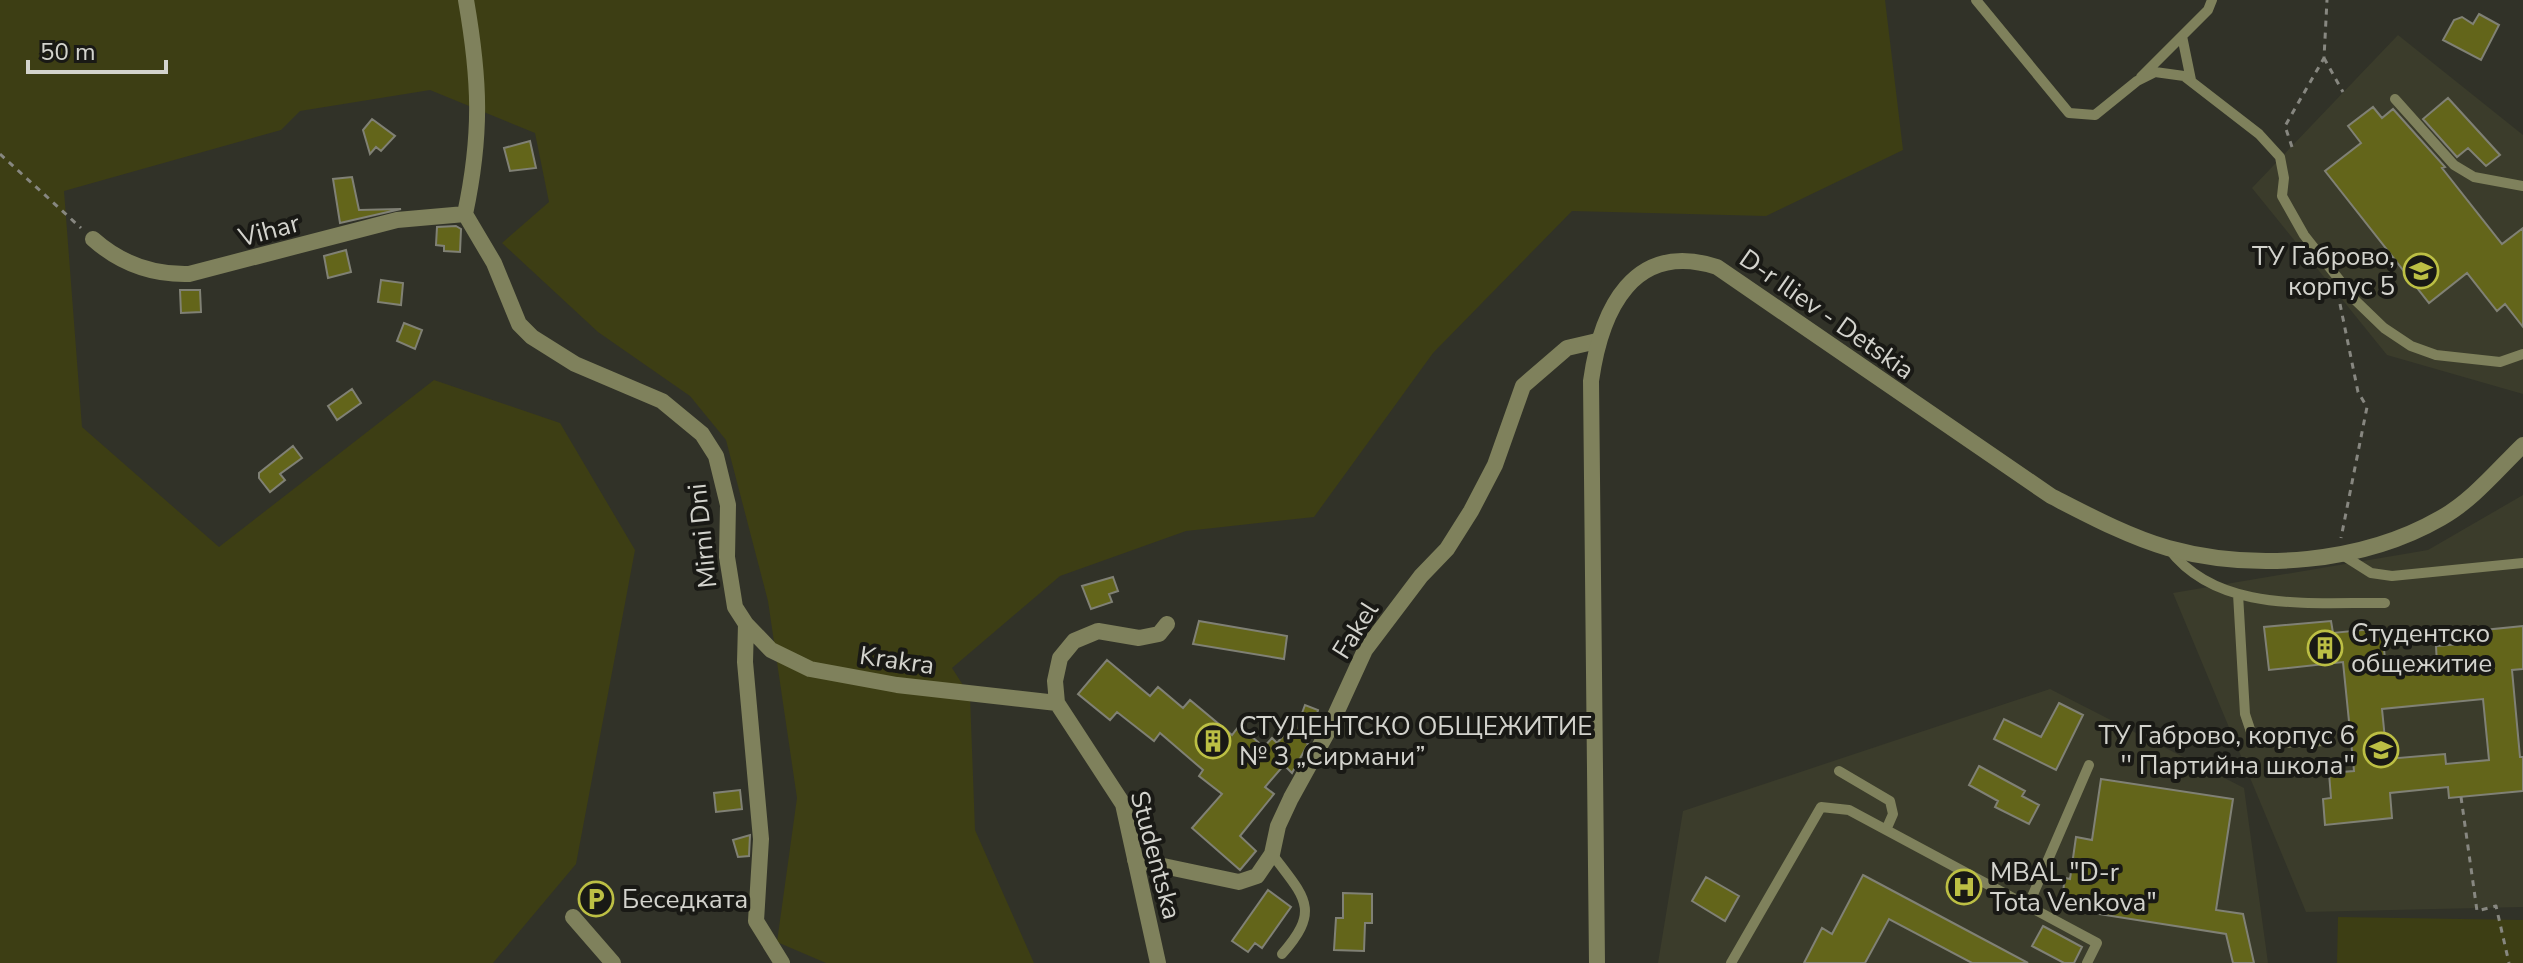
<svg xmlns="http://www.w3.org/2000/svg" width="2523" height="963" viewBox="0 0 2523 963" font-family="'Nunito Sans',sans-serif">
  <rect width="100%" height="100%" fill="#313228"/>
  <!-- built -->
  <path fill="#3b3c2b" d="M2398,35L2523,135V394L2387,355L2252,188Z
    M2523,495V907L2306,912L2173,593L2428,550Z
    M2050,689L2244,788L2268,963H1658L1683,811Z"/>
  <!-- green -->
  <path fill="#3d3e14" d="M0,0H1885L1903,150L1766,216L1572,211L1433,353L1314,517L1186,531L1060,576L952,668L970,696L975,830L1034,963H826L777,942L797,798L768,601L726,440L690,396L598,332L502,243L549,202L535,133L430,90L300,111L281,130L64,191L82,427L219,547L434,380L560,423L635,550L576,864L493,963H0Z
    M2338,917L2523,920V963H2337Z"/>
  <!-- building -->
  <path fill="#63651a" stroke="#808175" stroke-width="2" fill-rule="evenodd" d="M2479,14L2499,25L2481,60L2443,40L2454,20L2462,17L2473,24Z
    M2448,98L2500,155L2486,166L2468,148L2457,157L2423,119Z
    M2373,107L2382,118L2393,109L2445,167L2442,168L2502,244L2523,228V327L2505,304L2497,311L2467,273L2429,303L2325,171L2361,143L2348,126Z
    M372,119L395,136L381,151L376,147L370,154L363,130Z
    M530,141L536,168L510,171L504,148Z
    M352,177L359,210L401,209L340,223L333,179Z
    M456,226L461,229L460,252L444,251V246L436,245L437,227Z
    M346,250L351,272L328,278L324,256Z
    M381,280L403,283L401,305L378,302Z
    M180,290H200L201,312L181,313Z
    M404,323L422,330L415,349L397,341Z
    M352,389L361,403L337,420L328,406Z
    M293,446L302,458L280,474L285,480L270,492L259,478V473Z
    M1113,577L1118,591L1109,594L1112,602L1091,609L1082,586Z
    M1199,621L1287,636L1284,659L1193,644Z
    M2331,621L2333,633L2382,628L2386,670L2437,664L2436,646L2485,642L2484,630L2523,626V669L2512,670L2520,757H2523V791L2449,798L2448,787L2390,793L2392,818L2325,825L2323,799L2331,798L2329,773L2354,771L2343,662L2269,670L2264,627ZM2483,699L2489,760L2446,764L2445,754L2387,759L2382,709Z
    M1107,660L1150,696L1158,687L1183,708L1190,700L1232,735L1239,726L1264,747L1272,738L1277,743L1290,728L1295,732L1305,705L1318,710L1316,718L1299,736L1308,744L1292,773L1284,765L1265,787L1274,794L1240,836L1256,851L1240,870L1192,828L1222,794L1199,776L1203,770L1160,733L1154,741L1117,712L1110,720L1078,694Z
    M2059,703L2083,715L2056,770L1994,739L2004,719L2041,737Z
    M1979,766L2025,791L2022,796L2039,805L2029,824L1995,807L1998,801L1969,785Z
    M2101,779L2233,799L2216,910L2243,914L2254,963H2233L2226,934L2073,910V906L2061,905L2065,878L2070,879L2076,837L2092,840Z
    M740,790L742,809L716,812L714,793Z
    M750,835L749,856L738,857L733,840Z
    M1863,875L1985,940L2028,963H1972L1889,919L1865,963H1804L1822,928L1832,934Z
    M1706,877L1739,896L1725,921L1692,901Z
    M1268,890L1291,907L1262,948L1255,943L1248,952L1232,941Z
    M1343,893L1372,894V923H1365L1364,951L1334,950L1336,918H1343Z
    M2043,926L2082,947L2074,963H2064L2032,946Z"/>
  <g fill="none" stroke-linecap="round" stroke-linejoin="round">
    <!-- path -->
    <path stroke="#878780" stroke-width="3" stroke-dasharray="6 6" stroke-linecap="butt" d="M2324,58L2343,92
      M2292,147L2285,126L2324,58L2327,0
      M0,154L81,228
      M2340,304L2358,392L2367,407L2341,538
      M2461,797L2477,911L2496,906L2509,963"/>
    <!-- service -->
    <path stroke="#7f815c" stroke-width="10" d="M1976,0L2069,113L2095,115L2137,81L2155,72L2184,76L2259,134L2280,157L2284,178L2282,196L2304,235L2356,301L2384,328L2411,346L2436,355L2500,362L2523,354
      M2182,36L2191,80
      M2141,77L2208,10L2212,0
      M2395,99L2454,165L2474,177L2523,186
      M2169,549C2218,614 2313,602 2385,603
      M2341,554L2371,573L2392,576L2523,563
      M2238,594L2245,714L2251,732L2277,743L2326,741
      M1839,771L1890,801L1893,814L1886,830
      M1272,854C1304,897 1322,909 1282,954
      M2028,906L2089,765
      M1731,963L1821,807L1849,810L2097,943L2087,963"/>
    <!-- minor -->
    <path stroke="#7f815c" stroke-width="16" d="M465,214L494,263L519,324L532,337L575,364L662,401L702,434L716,456L728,505L727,557L735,607L746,624L745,662L761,839L756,921L782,963
      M465,214C482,134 480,80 466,0
      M93,239C121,264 152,275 189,274L397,220L465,214
      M746,624L771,650L810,669L897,685L1057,703
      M1135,860L1239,882L1257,876L1272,854L1278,826L1291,798L1327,733L1365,650L1421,576L1447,549L1471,511L1495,465L1523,386L1567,348L1597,341
      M573,917L613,963
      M1158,963L1123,804L1057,703L1055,681L1060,658L1074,641L1098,631L1139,638L1159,634L1167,624"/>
    <!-- tertiary -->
    <path stroke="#7f815c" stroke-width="16" d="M1597,963L1591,381C1601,310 1633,240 1717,267L2051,496C2088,515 2127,536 2168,548C2255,572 2363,563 2441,518C2472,501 2498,469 2523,445"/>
  </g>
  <!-- icons -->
  <defs>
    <g id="university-ring" transform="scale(1.8)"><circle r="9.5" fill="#191915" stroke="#bcbf44" stroke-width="1.5"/><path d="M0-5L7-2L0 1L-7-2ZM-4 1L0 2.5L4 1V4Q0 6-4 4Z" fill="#bcbf44"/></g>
    <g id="building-ring" transform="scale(1.8)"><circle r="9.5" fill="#191915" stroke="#bcbf44" stroke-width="1.5"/><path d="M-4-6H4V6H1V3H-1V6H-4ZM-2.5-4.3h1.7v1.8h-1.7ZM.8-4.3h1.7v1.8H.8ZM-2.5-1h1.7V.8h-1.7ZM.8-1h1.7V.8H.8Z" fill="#bcbf44"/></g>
    <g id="hospital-ring" transform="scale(1.8)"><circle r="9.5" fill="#191915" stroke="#bcbf44" stroke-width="1.5"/><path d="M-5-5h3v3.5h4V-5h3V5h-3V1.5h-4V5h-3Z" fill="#bcbf44"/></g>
    <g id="parking-ring" transform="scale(1.8)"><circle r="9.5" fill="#191915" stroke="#bcbf44" stroke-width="1.5"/><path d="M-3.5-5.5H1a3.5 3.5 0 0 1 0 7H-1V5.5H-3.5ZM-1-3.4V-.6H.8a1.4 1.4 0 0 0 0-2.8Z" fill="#bcbf44"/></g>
  </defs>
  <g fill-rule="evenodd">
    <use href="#university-ring" x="2421" y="271"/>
    <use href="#building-ring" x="2325" y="648"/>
    <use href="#building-ring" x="1213" y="741"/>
    <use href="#university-ring" x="2381" y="750"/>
    <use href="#hospital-ring" x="1964" y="887"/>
    <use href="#parking-ring" x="596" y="899"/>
  </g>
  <g text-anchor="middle" stroke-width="8" stroke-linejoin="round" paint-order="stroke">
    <!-- street labels -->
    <g font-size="26" fill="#d3d3cd" stroke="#191915">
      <text transform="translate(269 230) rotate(-15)" y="9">Vihar</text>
      <text transform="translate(1827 314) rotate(35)" y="9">D-r Iliev - Detskia</text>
      <text transform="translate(702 536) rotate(-96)" y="9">Mirni Dni</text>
      <text transform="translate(1355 630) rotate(-58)" y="9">Fakel</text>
      <text transform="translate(897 660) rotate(8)" y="9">Krakra</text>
      <text transform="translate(1156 855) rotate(75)" y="9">Studentska</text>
    </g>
    <!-- poi labels -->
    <g font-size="26" fill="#d3d3cd" stroke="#191915" text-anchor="start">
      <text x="2395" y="265" text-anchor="end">ТУ Габрово,<tspan x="2395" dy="30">корпус 5</tspan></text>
      <text x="2351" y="642">Студентско<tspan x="2351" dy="30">общежитие</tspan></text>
      <text x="1239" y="735">СТУДЕНТСКО ОБЩЕЖИТИЕ<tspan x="1239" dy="30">№ 3 „Сирмани”</tspan></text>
      <text x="2355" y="744" text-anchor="end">ТУ Габрово, корпус 6<tspan x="2355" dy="30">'' Партийна школа''</tspan></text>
      <text x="1990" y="881">MBAL "D-r<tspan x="1990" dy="30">Tota Venkova"</tspan></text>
      <text x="622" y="908">Беседката</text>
    </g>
  </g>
  <!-- scale -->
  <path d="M28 60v12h138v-12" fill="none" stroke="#d3d3cd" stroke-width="4"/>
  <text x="40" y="60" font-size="24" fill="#d3d3cd" stroke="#191915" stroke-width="6" paint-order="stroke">50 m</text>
</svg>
